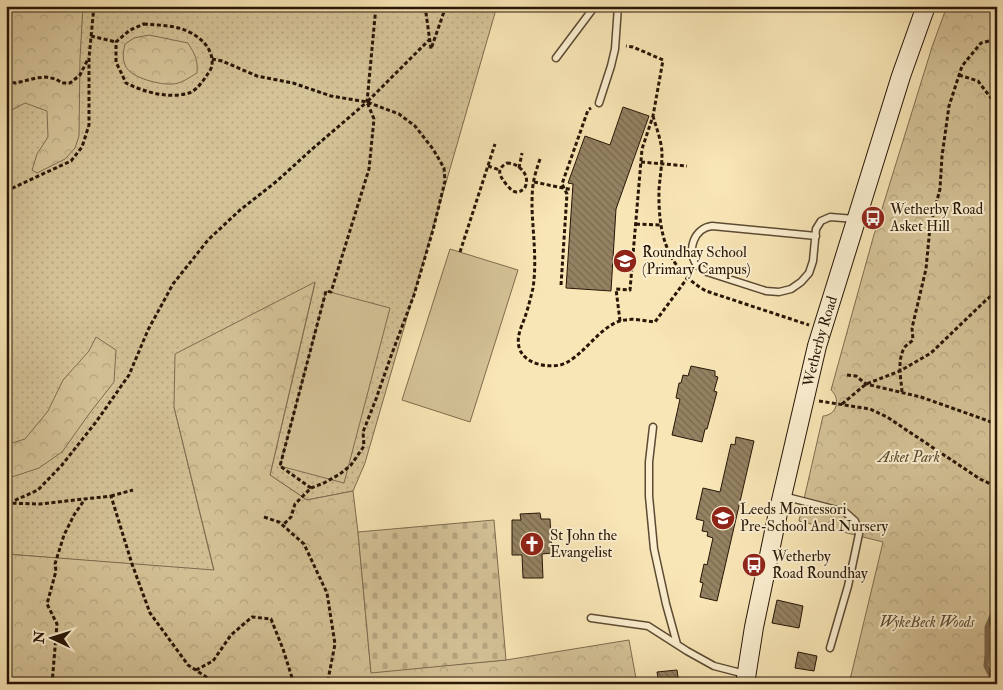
<svg xmlns="http://www.w3.org/2000/svg" width="1003" height="690" viewBox="0 0 1003 690" font-family="'IM FELL Double Pica',serif">
  <defs>
    <pattern id="grass-dots" width="8" height="8" patternUnits="userSpaceOnUse" patternTransform="scale(1.25)"><rect width="8" height="8" fill="#d5c398"/><path d="M2 2h.1M6 6h.1" fill="none" stroke="#b7a782" stroke-width="1.8" stroke-linecap="round"/></pattern>
    <pattern id="forest-crowns" width="20" height="18" patternUnits="userSpaceOnUse" patternTransform="scale(1.25)"><rect width="20" height="18" fill="#d5c398"/><path d="M2 6a3 3 0 1 1 6 0M12 15a3 3 0 1 1 6 0" fill="none" stroke="#b7a782"/></pattern>
    <pattern id="cemetery-stones" width="16" height="16" patternUnits="userSpaceOnUse" patternTransform="scale(1.25)"><rect width="16" height="16" fill="#d5c398"/><path d="M2 7V4a2 2 0 0 1 4 0v3zM10 15v-3a2 2 0 0 1 4 0v3z" fill="#b7a782"/></pattern>
    <pattern id="building-back-hatch" width="6" height="6" patternUnits="userSpaceOnUse" patternTransform="scale(1.25)"><rect width="6" height="6" fill="#948262"/><path d="M-1 5l2 2M0 0l6 6M5-1l2 2" fill="none" stroke="#79694f"/></pattern>
  </defs>
  <rect width="100%" height="100%" fill="#f9e6b6"/>
  <filter id="stains"><feTurbulence type="fractalNoise" baseFrequency=".004" numOctaves="4"/><feColorMatrix values="0 0 0 0 .2 0 0 0 0 .09 0 0 0 0 .02 0 0 0 .5 -.17"/></filter>
  <radialGradient id="worn" r=".72"><stop offset=".6" stop-color="#630" stop-opacity="0"/><stop offset="1" stop-color="#630" stop-opacity=".3"/></radialGradient>
  <!-- grass -->
  <path fill="url(#grass-dots)" stroke="#7e6c50" d="M6,6H497L365,463L353,491L307,500L270,475L315,283L174,407L214,571L6,554Z"/>
  <!-- forest -->
  <path fill="url(#forest-crowns)" stroke="#7e6c50" d="M6,6H83L80,58L79,136L75,148L65,159L37,173L32,170L37,154L48,137L47,111L25,103L6,113Z
    M947,6H982L997,9V684H849L883,542L799,521L823,416C837,415 841,399 831,390L873,238L932,47Z
    M149,35L188,43C195,55 198,59 197,73C190,77 181,84 172,84C160,85 132,78 126,67C122,59 123,52 125,44L134,38Z
    M315,282L270,475L307,500L353,491L358,532L371,672L506,660L629,640L637,684H6V554L214,570L174,407L175,354Z
    M96,337L116,350L114,382L89,414L62,452L39,468L6,479V445L25,439L48,411L63,380L89,351Z"/>
  <!-- cemetery -->
  <path fill="url(#cemetery-stones)" stroke="#7e6c50" d="M494,520L506,660L371,673L358,532Z"/>
  <!-- pitch -->
  <path fill="#d5c398" stroke="#7e6c50" d="M450,249L518,270L470,422L402,400Z
    M326,291L390,308L344,483L280,466Z"/>
  <g fill="none" stroke-linecap="round" stroke-linejoin="round">
    <!-- stream -->
    <path stroke="#7a684c" stroke-width="5" d="M995,684L986,666L987,654V627L997,604"/>
  </g>
  <!-- building -->
  <path fill="url(#building-back-hatch)" stroke="#271607" d="M623,107L649,116L616,209L611,291L566,288L573,184L568,183L585,136L610,145Z
    M691,366L715,371V376L718,377L714,391L717,392L713,407L707,429H705L702,442L672,435L680,399L676,398L679,383H681L683,375L688,376Z
    M736,437L754,441L717,601L700,597L703,583L700,582L704,564L707,565L713,538L707,536L708,532L702,531L704,521L696,519L703,488L720,492L731,444L735,445Z
    M540,513L541,519H550L552,553L542,554L543,578H523L522,555H512V520H521L520,514Z
    M777,600L803,606L799,628L772,623Z
    M798,652L817,656L814,671L795,668Z
    M677,670L679,684H659L657,672Z"/>
  <g fill="none" stroke-linecap="round" stroke-linejoin="round">
    <!-- lane casing -->
    <g stroke="#5c4a33" stroke-width="9">
      <path id="lane" d="M556,58L595,6
        M599,103L611,66L615,49L618,6
        M816,236L712,226C694,228 686,251 697,265C700,268 703,270 707,272L766,291L779,292L791,289L801,282L809,273L813,261L816,229L821,221L830,217L855,219
        M653,427L649,462V496L654,549L666,604L677,644
        M783,496L845,512L855,521L859,534L848,586L830,648
        M591,618L648,626L687,651L714,666L745,674"/>
    </g>
    <!-- secondary casing -->
    <g stroke="#271607" stroke-width="20">
      <g id="secondary">
        <path id="s1" d="M745,684L754,627L776,522L817,346L901,76L926,6"/>
      </g>
    </g>
    <!-- path -->
    <path stroke="#271607" stroke-width="3" stroke-dasharray="4 2.5" stroke-linecap="butt" d="M425,6L431,49L446,6
      M144,24C156,25 170,25 182,29C197,34 214,47 212,65C212,68 209,72 207,75C203,81 196,91 189,93C168,99 144,92 126,83L116,62V42L130,30Z
      M91,36L116,42
      M212,59L222,61L257,76L293,83L331,96L367,102L399,114L415,126L433,149L444,168L445,181L433,230L414,295L391,356L376,399L363,432L364,446L351,465L340,474L324,483L311,488L295,504L291,517L283,525
      M959,75L978,81L997,106
      M6,83L9,82L16,83L36,78L46,77L56,79L62,83H70L80,75L88,59
      M653,116C656,127 662,142 662,154C662,165 660,177 659,189C658,233 666,268 706,291L809,325
      M540,159C537,168 534,177 533,185C532,193 532,201 532,208C533,235 537,261 533,288C531,296 529,305 526,314C523,324 516,335 519,347C523,363 545,368 560,365C569,363 576,356 582,351C594,340 608,322 625,320C634,318 645,321 655,322L688,277
      M641,162L687,166
      M507,163C520,163 532,177 524,189C521,191 520,192 516,192C511,191 509,187 506,184C499,175 496,169 507,163Z
      M488,166L500,170
      M519,168L522,153
      M534,182L573,190
      M6,191L71,161L82,147L89,125V58L94,6
      M636,224L661,225
      M460,252L495,144
      M561,285L567,194L562,184L588,110L591,108
      M620,321L616,289L630,290L642,149L653,116L663,60L633,47L626,46
      M847,375L856,376L866,384L921,397L997,424
      M902,392C901,378 897,362 904,348C906,345 910,343 913,340L912,328L926,269L930,227L940,189L942,156L949,106L962,66L981,43L997,39
      M819,401L870,409L887,417L980,479L997,487
      M842,404L866,384L900,371L931,353L985,301L997,291
      M311,488L280,466L326,291L331,292L369,169L374,119L367,102L430,39
      M111,496L133,490
      M6,503L40,504L111,496L132,564L150,613L188,665L211,680L235,683
      M9,503L38,490L62,465L96,422L129,375L148,330L173,284L208,240L240,210L277,181L311,150L367,102L376,6
      M264,517L279,522L304,544L327,593L335,644L328,680V684
      M196,670L213,661L231,635L252,617L271,619L283,649L294,684
      M52,684L57,624L47,604L56,571L55,564L64,535L74,515L85,499"/>
    <!-- lane -->
    <use href="#lane" stroke="#fbefd0" stroke-width="6"/>
    <!-- secondary -->
    <use href="#secondary" stroke="#fbefd0" stroke-width="18"/>
  </g>
  <!-- icons -->
  <defs>
    <g id="bus-disc" transform="scale(1.25)"><circle r="9.5" fill="#8f2418" stroke="#fbefd0"/><path d="M-5-6H5V4H4V6H2V4H-2V6H-4V4H-5ZM-3.5-4V0h7V-4ZM-3.5 1.2v1.5H-2V1.2ZM2 1.2v1.5H3.5V1.2Z" fill="#fff"/></g>
    <g id="school-disc" transform="scale(1.25)"><circle r="9.5" fill="#8f2418" stroke="#fbefd0"/><path d="M0-5L7-2L0 1L-7-2ZM-4 1L0 2.5L4 1V4Q0 6-4 4Z" fill="#fff"/></g>
    <g id="church-disc" transform="scale(1.25)"><circle r="9.5" fill="#8f2418" stroke="#fbefd0"/><path d="M-1.2-6h2.4v3.5h3.3v2.4h-3.3V6h-2.4V-.1h-3.3v-2.4h3.3Z" fill="#fff"/></g>
  </defs>
  <g fill-rule="evenodd">
    <use href="#bus-disc" x="873" y="218"/>
    <use href="#school-disc" x="625" y="261"/>
    <use href="#school-disc" x="723" y="518"/>
    <use href="#church-disc" x="532" y="544"/>
    <use href="#bus-disc" x="754" y="565"/>
  </g>
  <g text-anchor="middle" stroke-width="4" stroke-linejoin="round" paint-order="stroke">
    <!-- poi labels -->
    <g font-size="15" fill="#271607" stroke="#fbefd0" text-anchor="start">
      <text x="890" y="214">Wetherby Road<tspan x="890" dy="17">Asket Hill</tspan></text>
      <text x="642" y="257">Roundhay School<tspan x="642" dy="17">(Primary Campus)</tspan></text>
      <text x="740" y="514">Leeds Montessori<tspan x="740" dy="17">Pre-School And Nursery</tspan></text>
      <text x="550" y="540">St John the<tspan x="550" dy="17">Evangelist</tspan></text>
      <text x="772" y="561">Wetherby<tspan x="772" dy="17">Road Roundhay</tspan></text>
    </g>
    <!-- street labels -->
    <g font-size="15" fill="#271607" stroke="#fbefd0">
      <text dy="5" stroke="none"><textPath href="#s1" startOffset="351">Wetherby Road</textPath></text>
    </g>
    <!-- park labels -->
    <g font-size="15" font-style="italic" fill="#5b4a32" stroke="#fbefd0">
      <text x="909" y="462">Asket Park</text>
      <text x="927" y="627">WykeBeck Woods</text>
    </g>
  </g>
  <!-- margin -->
  <rect width="1003" height="690" fill="none" stroke="#f9e6b6" stroke-width="25"/>
  <rect x="8" y="8" width="988" height="675" fill="none" stroke="#271607" stroke-width="2.5"/>
  <rect x="12" y="12" width="978" height="665" fill="none" stroke="#271607"/>
  <!-- north arrow -->
  <g transform="translate(52 638) rotate(274)" stroke="#fbefd0" stroke-width="4" paint-order="stroke">
  <path d="M0-4L9 19L0 12L-9 19Z" fill="#271607"/>
  <text y="-8" font-size="14" font-weight="bold" text-anchor="middle" fill="#271607">N</text>
  </g>
  <rect width="100%" height="100%" filter="url(#stains)"/>
  <rect width="100%" height="100%" fill="url(#worn)"/>
</svg>
